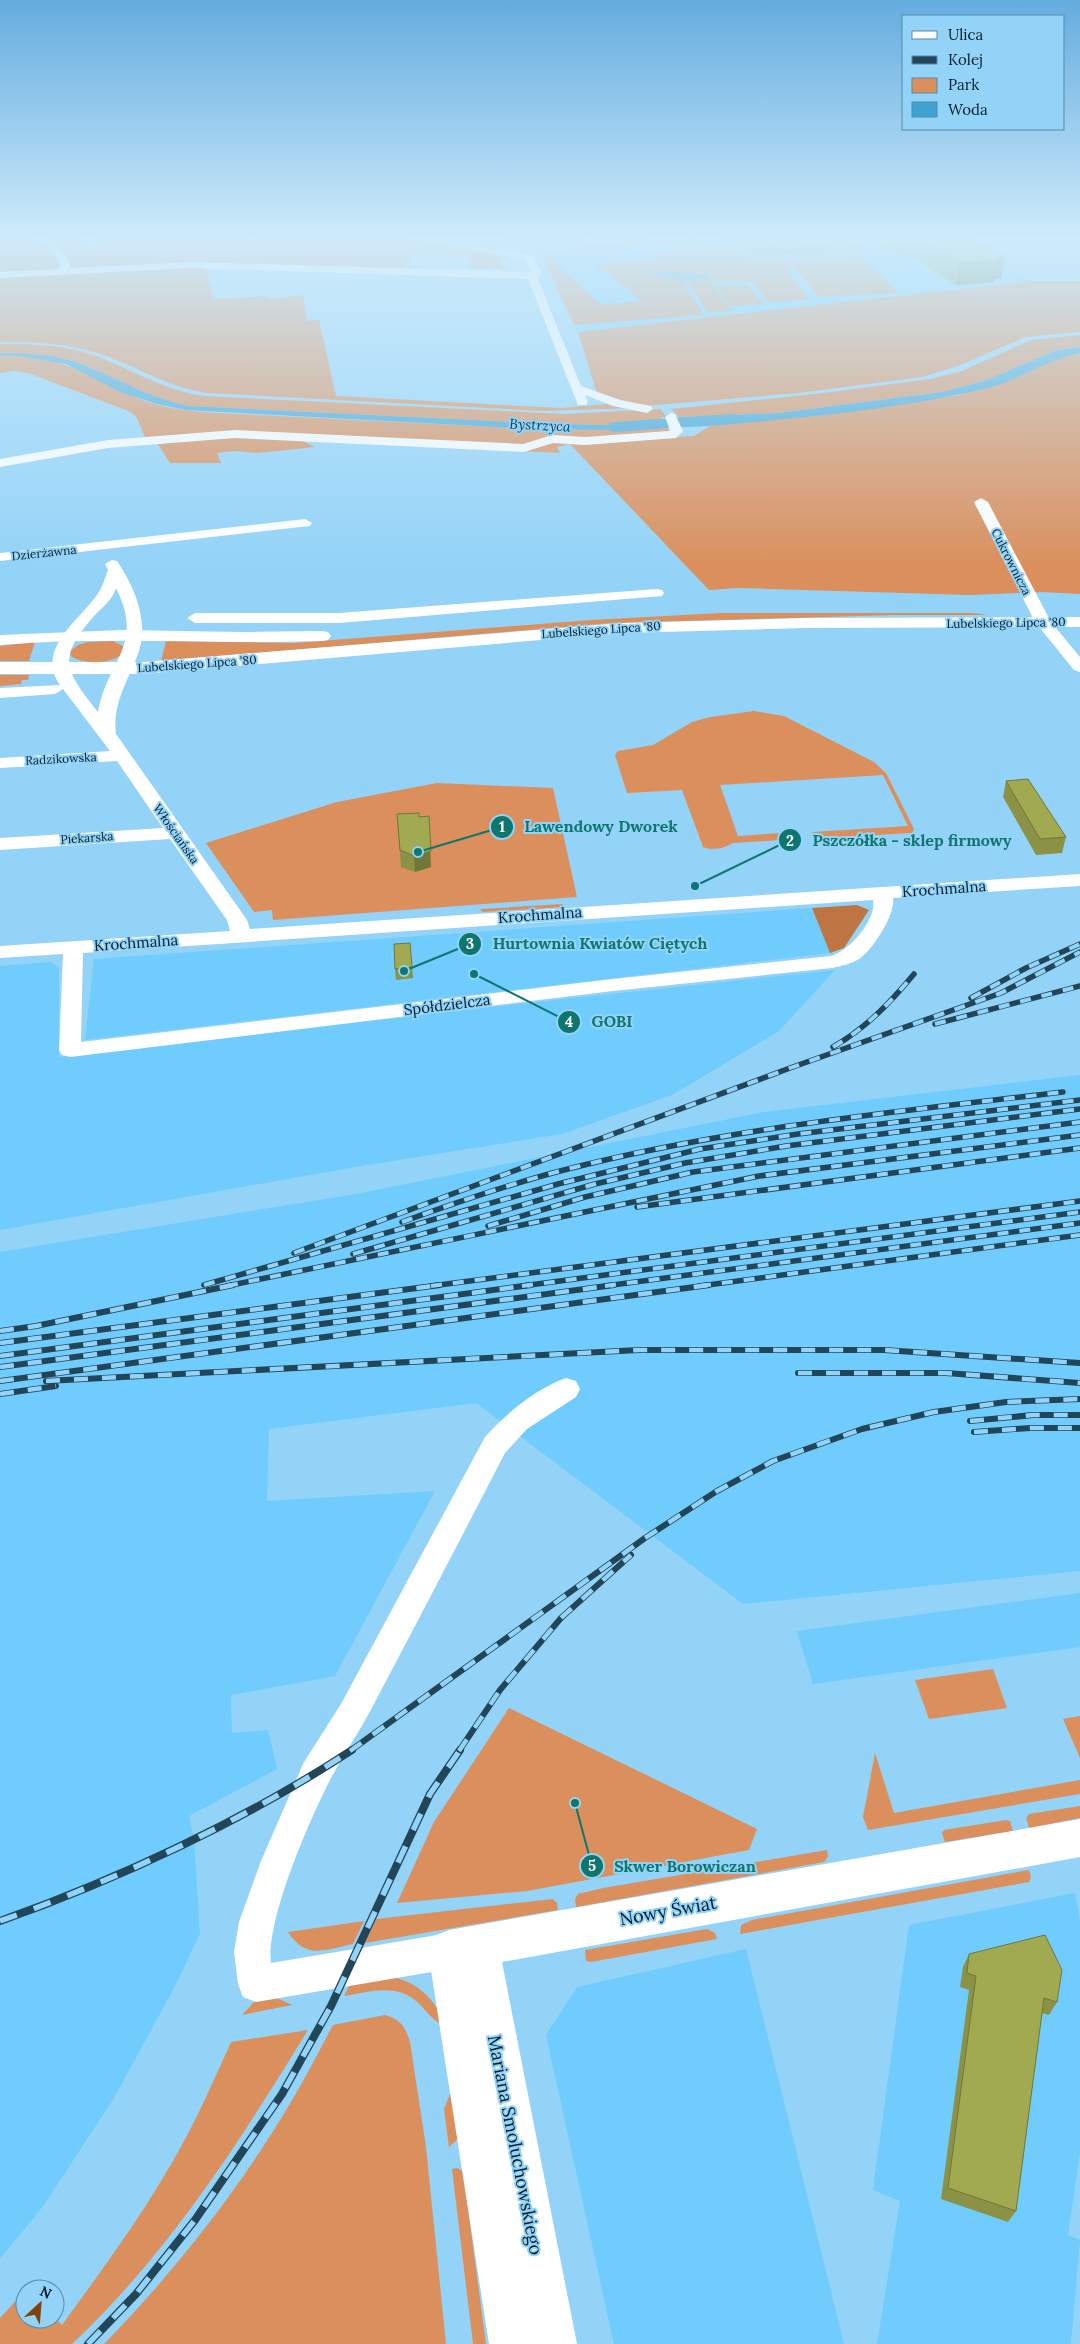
<svg xmlns="http://www.w3.org/2000/svg" width="1080" height="2344" viewBox="0 0 1080 2344" font-family="Lora,serif">
  <rect width="100%" height="100%" fill="#93d3f7"/>
  <!-- built -->
  <path fill="#6fccfc" d="M437,239H942L999,264L1032,281L578,332L543,255Z
    M812,908L830,953L85,1040L94,959Z
    M51,962L59,968V1057L545,1001L835,970L779,1031L672,1095L562,1134L355,1167L0,1230V966Z
    M1080,1075V1571L743,1604L476,1403L269,1429L267,1501L435,1491L335,1676L231,1695L232,1733L268,1730L277,1769L189,1816L194,1839L200,1934L175,1986L114,2098L44,2205L0,2259V1252L356,1194L764,1112Z
    M1080,1593V1647L813,1684L797,1631Z
    M1075,1893L1080,1920V2153L1068,2235L1080,2240L1071,2344H877L900,2201L873,2190L909,1925Z
    M746,1949L844,2344H614L546,2035L577,1987Z"/>
  <!-- green -->
  <path fill="#da8f5c" d="M0,239H405L498,255L502,254L515,256L498,260L505,269L469,267L471,258L447,257L448,252H433L431,255L413,254L401,272L191,264L0,274Z
    M689,248L731,249L752,257L782,258L792,270L789,272L809,300L768,302L751,281L683,282L704,315L574,325L543,257L556,258L551,259L601,305L641,301L607,271L596,269L597,264L649,260L656,257L652,253Z
    M861,256L898,293L819,297L787,259Z
    M191,267H206L213,299L268,296V299L303,295L307,321L319,320L336,396L562,408L607,404L637,408L541,411L208,393C169,388 137,366 100,354C67,343 34,342 0,342V277Z
    M1032,281H1080V332L1026,337L958,366L922,377L799,393L644,406L597,393L578,332Z
    M710,282L732,311L708,312L688,283Z
    M748,285L764,304L730,306L715,286Z
    M1080,335V347L1057,350L984,381L942,392L779,413L679,417L671,409L815,394L930,379L962,371L1031,340Z
    M0,344C33,344 69,345 99,357C134,371 166,391 204,396L565,414L660,409L667,417H661L663,421L611,425L556,424L189,406C147,398 113,375 73,361C50,354 24,354 0,353Z
    M1080,353V594L1042,592L970,595L739,588L709,590L570,444L557,447L560,453L301,440L315,447L258,453L234,451L217,453L221,463H170L157,443L145,437L137,418L131,412L31,374L14,371L0,373V356C22,355 48,358 68,366C93,375 116,390 142,400C161,407 182,410 202,412L533,429L601,430L666,426L673,437L694,436L710,426L864,409L959,395L1030,370L1057,358Z
    M721,613H972L988,615H894L612,623L161,661L166,641L294,643L591,620Z
    M113,641L125,647C123,651 122,655 118,657C107,664 81,664 71,656L70,651L78,645L88,642Z
    M35,642L29,661H0V646Z
    M0,675H29L28,680H22L21,684L0,686Z
    M754,711L784,716L874,762L886,773L914,829L912,833L821,838L812,832L908,826L883,775L720,785L738,836L797,832L799,836L795,839L733,843C725,848 713,851 703,847L682,790L627,793L615,755L618,751L653,745L692,722L710,717Z
    M437,783L553,788L577,897L273,920L272,910L254,912L206,843L337,802Z
    M563,904L564,907L483,912L480,909Z
    M993,1669L1007,1708L929,1719L915,1680Z
    M509,1708L757,1829L749,1850L527,1891L397,1903L434,1822Z
    M1080,1716V1758L1063,1719Z
    M875,1753L894,1813L1080,1780V1794L868,1830L863,1817Z
    M1080,1806V1818L1029,1828L1026,1818L1029,1814Z
    M1006,1820L1010,1821L1013,1831L945,1842L942,1833L944,1830Z
    M827,1850L828,1857L824,1862L576,1907L575,1899L578,1894L603,1888Z
    M1029,1870L1031,1877L1029,1882L740,1934L741,1925L752,1920Z
    M553,1899L557,1903L558,1910L365,1943L376,1919Z
    M364,1921L353,1944C324,1950 306,1960 288,1932Z
    M707,1929L715,1933L717,1939L591,1962L586,1961L585,1950Z
    M392,1977C417,1982 433,1998 444,2020L439,2023C429,2017 425,2008 416,2001C396,1983 368,1992 344,1996L351,1982Z
    M267,1998L279,1999L292,2005L242,2015L256,2000Z
    M385,2015C401,2020 405,2026 410,2042L426,2147L446,2344H104C175,2271 239,2190 291,2102C306,2077 319,2051 333,2025Z
    M308,2030C240,2141 168,2254 72,2344H0V2318L25,2291V2319L55,2318L62,2325C96,2278 131,2231 161,2181C189,2137 210,2089 231,2042Z
    M453,2087L458,2139L449,2147L444,2109Z
    M457,2168L463,2171L486,2344H473L452,2169Z"/>
  <!-- forest -->
  <path fill="#bf7542" d="M628,239H651L647,240L652,243C666,241 708,236 719,242L709,246L672,245L586,252H574L566,246L579,248Z
    M722,239H767L768,242L776,241L770,239H849L876,251L761,255L746,252Z
    M857,905L869,910L844,948L830,953L812,908Z"/>
  <!-- water -->
  <path fill="#3ea1d1" d="M660,272L698,273L712,277C701,283 667,279 654,275Z
    M1080,347V353C1047,359 1020,380 988,388C900,409 801,418 710,426L685,427L679,417L779,413L942,392L984,381L1057,350Z
    M0,353C24,353 51,354 73,361C113,375 147,398 189,406L556,424L611,425L663,421L666,426L601,430L533,429L186,410L157,404L120,392L66,364L20,356H0Z"/>
  <g fill="none" stroke-linecap="round" stroke-linejoin="round">
    <!-- river -->
    <path fill="#3ea1d1" fill-rule="evenodd" d="M731,414L737,415L740,419L737,423L616,432L610,431L607,427L610,423L616,422Z"/>
    <!-- minor -->
    <path fill="#fff" fill-rule="evenodd" d="M35,239C54,239 60,248 70,262L69,268L191,262L531,272L524,259L427,242L422,239H444L531,255L542,273L537,277L581,386L620,400L651,406L653,409L647,413L613,406L585,395L588,402L586,405H578L528,279L191,268L0,278V272L59,269L60,262L51,249Z
      M85,239H98L100,241L91,248L86,245L89,242Z
      M671,413L675,414L683,431L676,438L585,445L553,443L524,452L235,438L108,448L0,467V459L108,440L235,430L523,444L552,435L585,437L669,431L670,430L665,417Z
      M981,498L988,502L1051,622L1080,657V672L1074,670L1035,622L974,502Z
      M305,519L312,523L310,526L0,561V553Z
      M112,560L117,561C134,586 149,620 139,651C129,680 112,702 116,734L247,920L250,929L1080,874V886L893,898C896,914 872,951 859,959C851,964 841,966 832,968L613,991L70,1057L62,1055L59,1050L63,954L0,958V946L230,931L227,920L170,839L0,850V838L163,828L117,761L0,768V758L110,751L63,689L55,694L0,698V688L60,685C34,648 82,619 99,592C103,586 105,577 108,570L105,564ZM116,588C145,646 107,660 98,712C65,670 56,659 95,615C103,607 113,599 116,588ZM873,900C877,919 849,951 831,956L613,979L81,1042L83,953Z
      M657,589L662,590L664,593L662,596L339,623H195L187,618L195,613H339Z
      M566,1378L576,1381L580,1389L576,1397L527,1429L505,1453C462,1536 419,1619 375,1702C361,1730 342,1756 328,1784C308,1824 266,1920 271,1963L449,1933L462,1938L467,1951L462,1964L449,1969L256,2002L243,1997L238,1984L234,1952L239,1922L261,1861L304,1762L341,1704L485,1437C507,1413 535,1389 566,1378Z"/>
    <!-- tertiary -->
    <path fill="#fff" fill-rule="evenodd" d="M1080,1819V1857L502,1962L577,2344H489L428,1951L434,1936L449,1930Z"/>
    <!-- secondary -->
    <path fill="#fff" fill-rule="evenodd" d="M1080,617V627L805,628L623,633L143,674H0V662H143L623,623L805,618Z
      M121,630L242,632L322,631L328,632L331,636L328,640L322,641C215,645 107,636 0,645V635Z"/>
    <!-- rail-far2 casing -->
    <g stroke="#224557" stroke-width="5.5">
      <path id="rail-far2" d="M971,998L1026,968L1080,944
        M935,1024L1080,986
        M833,1047C866,1028 890,1003 914,974
        M637,1207L1080,1148
        M402,1222C455,1203 509,1184 564,1170C727,1128 896,1112 1063,1092
        M488,1226L585,1197L693,1172L1080,1122
        M294,1253L790,1068L1001,993L1080,952
        M353,1254L595,1184L685,1163L786,1146L1080,1109
        M204,1285L558,1184L700,1149L798,1134L1080,1100
        M227,1286L759,1176L1080,1135
        M431,1286L1080,1201
        M522,1286L1080,1212
        M605,1286L1080,1223
        M700,1286L1080,1235"/>
    </g>
    <!-- rail-far1 casing -->
    <g stroke="#224557" stroke-width="6">
      <path id="rail-far1" d="M0,1331L36,1326L233,1285
        M0,1343L440,1285
        M0,1356L531,1285
        M0,1367L614,1285
        M798,1373H946L1080,1383
        M0,1381L709,1285
        M46,1381L639,1350H884L1080,1363
        M0,1394L56,1386
        M970,1421L1033,1415H1080
        M974,1432L1030,1428H1080
        M350,1751L645,1538L717,1491L773,1461L862,1429L934,1412L1006,1402L1080,1399
        M459,1751L500,1690L561,1618L631,1555"/>
    </g>
    <!-- rail casing -->
    <g stroke="#224557" stroke-width="8">
      <path id="rail" d="M0,1921C119,1879 247,1819 352,1750
        M88,2344L136,2294L195,2220L282,2094L331,2006L430,1794L460,1750"/>
    </g>
    <!-- rail-far2 -->
    <use href="#rail-far2" stroke="#93d3f7" stroke-width="4" stroke-dasharray="11" stroke-linecap="butt"/>
    <!-- rail-far1 -->
    <use href="#rail-far1" stroke="#93d3f7" stroke-width="4.5" stroke-dasharray="14" stroke-linecap="butt"/>
    <!-- rail -->
    <use href="#rail" stroke="#93d3f7" stroke-width="5.5" stroke-dasharray="18" stroke-linecap="butt"/>
  </g>
  <!-- wall -->
  <path fill="#8b9246" d="M498,239H631L598,242L589,239L529,244L525,240L504,241Z
    M798,239H974L1001,279H995L994,282L956,285L916,259L859,240L798,241Z
    M1006,781L1066,837L1062,853L1036,855L1003,797Z
    M397,814L419,817L431,867L415,872L401,867Z
    M410,943L413,978L396,980L395,969Z
    M969,1954L1057,2002L1049,2015L1042,2013L1016,2211L1008,2222L941,2199L969,1990L960,1987L963,1967Z"/>
  <!-- shaded-wall -->
  <path fill="#717739" d="M504,239H525V240L504,241Z
    M529,239H589L529,244Z
    M599,239H631L598,242Z
    M1005,257L1001,279H995L994,282L956,285L959,263Z
    M429,816L431,867L415,872L414,856Z"/>
  <!-- building -->
  <path fill="#a2aa51" stroke="#717739" d="M922,239H974L1005,257L995,258L998,260L959,263Z
    M1028,779L1066,837L1040,839L1006,781Z
    M419,813V817L429,816L431,851L414,856L400,850L397,814Z
    M410,943L412,967L395,969L394,944Z
    M1045,1935L1062,1970L1057,2002L1044,1998L1016,2211L948,2188L976,1976L967,1973L969,1954Z"/>
  <!-- sky -->
  <linearGradient id="sky" x2="0" y2="1"><stop stop-color="#64acdf"/><stop offset="0.42" stop-color="#ceebfb"/><stop offset="1" stop-color="#ceebfb" stop-opacity="0"/></linearGradient>
  <rect width="1080" height="567" fill="url(#sky)"/>
  <g text-anchor="middle" stroke-width="4" stroke-linejoin="round" paint-order="stroke">
    <!-- far-street labels -->
    <g font-size="12" fill="#031e2b" stroke="#93d3f7">
      <text transform="translate(44 553) rotate(-6)" y="4">Dzierżawna</text>
      <text transform="translate(1011 562) rotate(63)" y="4">Cukrownicza</text>
      <text transform="translate(1006 623) rotate(-1)" y="4">Lubelskiego Lipca '80</text>
      <text transform="translate(601 630) rotate(-4)" y="4">Lubelskiego Lipca '80</text>
      <text transform="translate(197 664) rotate(-4)" y="4">Lubelskiego Lipca '80</text>
      <text transform="translate(61 759) rotate(-3)" y="4">Radzikowska</text>
      <text transform="translate(176 834) rotate(55)" y="4">Włościańska</text>
      <text transform="translate(87 838) rotate(-4)" y="4">Piekarska</text>
    </g>
    <!-- far-water labels -->
    <g font-size="14" font-style="italic" fill="#113b4f" stroke="#93d3f7">
      <text transform="translate(540 425) rotate(3)" y="5">Bystrzyca</text>
    </g>
    <!-- street labels -->
    <g font-size="15" fill="#031e2b" stroke="#93d3f7">
      <text transform="translate(944 889) rotate(-4)" y="5">Krochmalna</text>
      <text transform="translate(540 915) rotate(-4)" y="5">Krochmalna</text>
      <text transform="translate(136 943) rotate(-4)" y="5">Krochmalna</text>
      <text transform="translate(447 1005) rotate(-7)" y="5">Spółdzielcza</text>
    </g>
    <!-- near-street labels -->
    <g font-size="18" fill="#031e2b" stroke="#93d3f7">
      <text transform="translate(668 1911) rotate(-10)" y="6">Nowy Świat</text>
      <text transform="translate(515 2145) rotate(79)" y="6">Mariana Smoluchowskiego</text>
    </g>
  </g>
  <!-- callouts -->
  <path fill="none" stroke="#0f766e" stroke-width="2" d="M418 852L502 827M695 886L790 840M404 971L470 944M474 974L569 1022M575 1803L592 1866"/>
  <g fill="#0f766e" stroke="#93d3f7" stroke-width="2">
    <circle cx="418" cy="852" r="5"/>
    <circle cx="695" cy="886" r="5"/>
    <circle cx="404" cy="971" r="5"/>
    <circle cx="474" cy="974" r="5"/>
    <circle cx="575" cy="1803" r="5"/>
    <circle cx="502" cy="827" r="12"/>
    <circle cx="790" cy="840" r="12"/>
    <circle cx="470" cy="944" r="12"/>
    <circle cx="569" cy="1022" r="12"/>
    <circle cx="592" cy="1866" r="12"/>
  </g>
  <g font-size="15" text-anchor="middle" font-weight="bold" fill="#fff">
    <text x="502" y="832">1</text>
    <text x="790" y="846">2</text>
    <text x="470" y="949">3</text>
    <text x="569" y="1027">4</text>
    <text x="592" y="1871">5</text>
  </g>
  <g font-size="16" text-anchor="middle" font-weight="bold" fill="#0f766e" stroke="#93d3f7" stroke-width="4" stroke-linejoin="round" paint-order="stroke">
    <text x="601" y="832">Lawendowy Dworek</text>
    <text x="912" y="846">Pszczółka - sklep firmowy</text>
    <text x="600" y="949">Hurtownia Kwiatów Ciętych</text>
    <text x="612" y="1027">GOBI</text>
    <text x="685" y="1872">Skwer Borowiczan</text>
  </g>
  <!-- legend -->
  <rect x="902" y="15" width="162" height="115" fill="#93d3f7" stroke="#598ba5"/>
  <rect x="912" y="31" width="25" height="8" fill="#ffffff" stroke="#598ba5"/>
  <text x="948" y="40" font-size="15" fill="#031e2b">Ulica</text>
  <rect x="912" y="56" width="25" height="8" fill="#224557" stroke="#598ba5"/>
  <text x="948" y="65" font-size="15" fill="#031e2b">Kolej</text>
  <rect x="912" y="78" width="25" height="15" fill="#da8f5c" stroke="#598ba5"/>
  <text x="948" y="90" font-size="15" fill="#031e2b">Park</text>
  <rect x="912" y="102" width="25" height="15" fill="#3ea1d1" stroke="#598ba5"/>
  <text x="948" y="115" font-size="15" fill="#031e2b">Woda</text>
  <!-- north arrow -->
  <g transform="translate(40 2304) rotate(26)"><circle r="24" fill="#93d3f7" stroke="#598ba5"/>
  <path d="M0-4L9 19L0 12L-9 19Z" fill="#83420c"/>
  <text y="-8" font-size="14" font-weight="bold" text-anchor="middle" fill="#031e2b">N</text>
  </g>
</svg>
